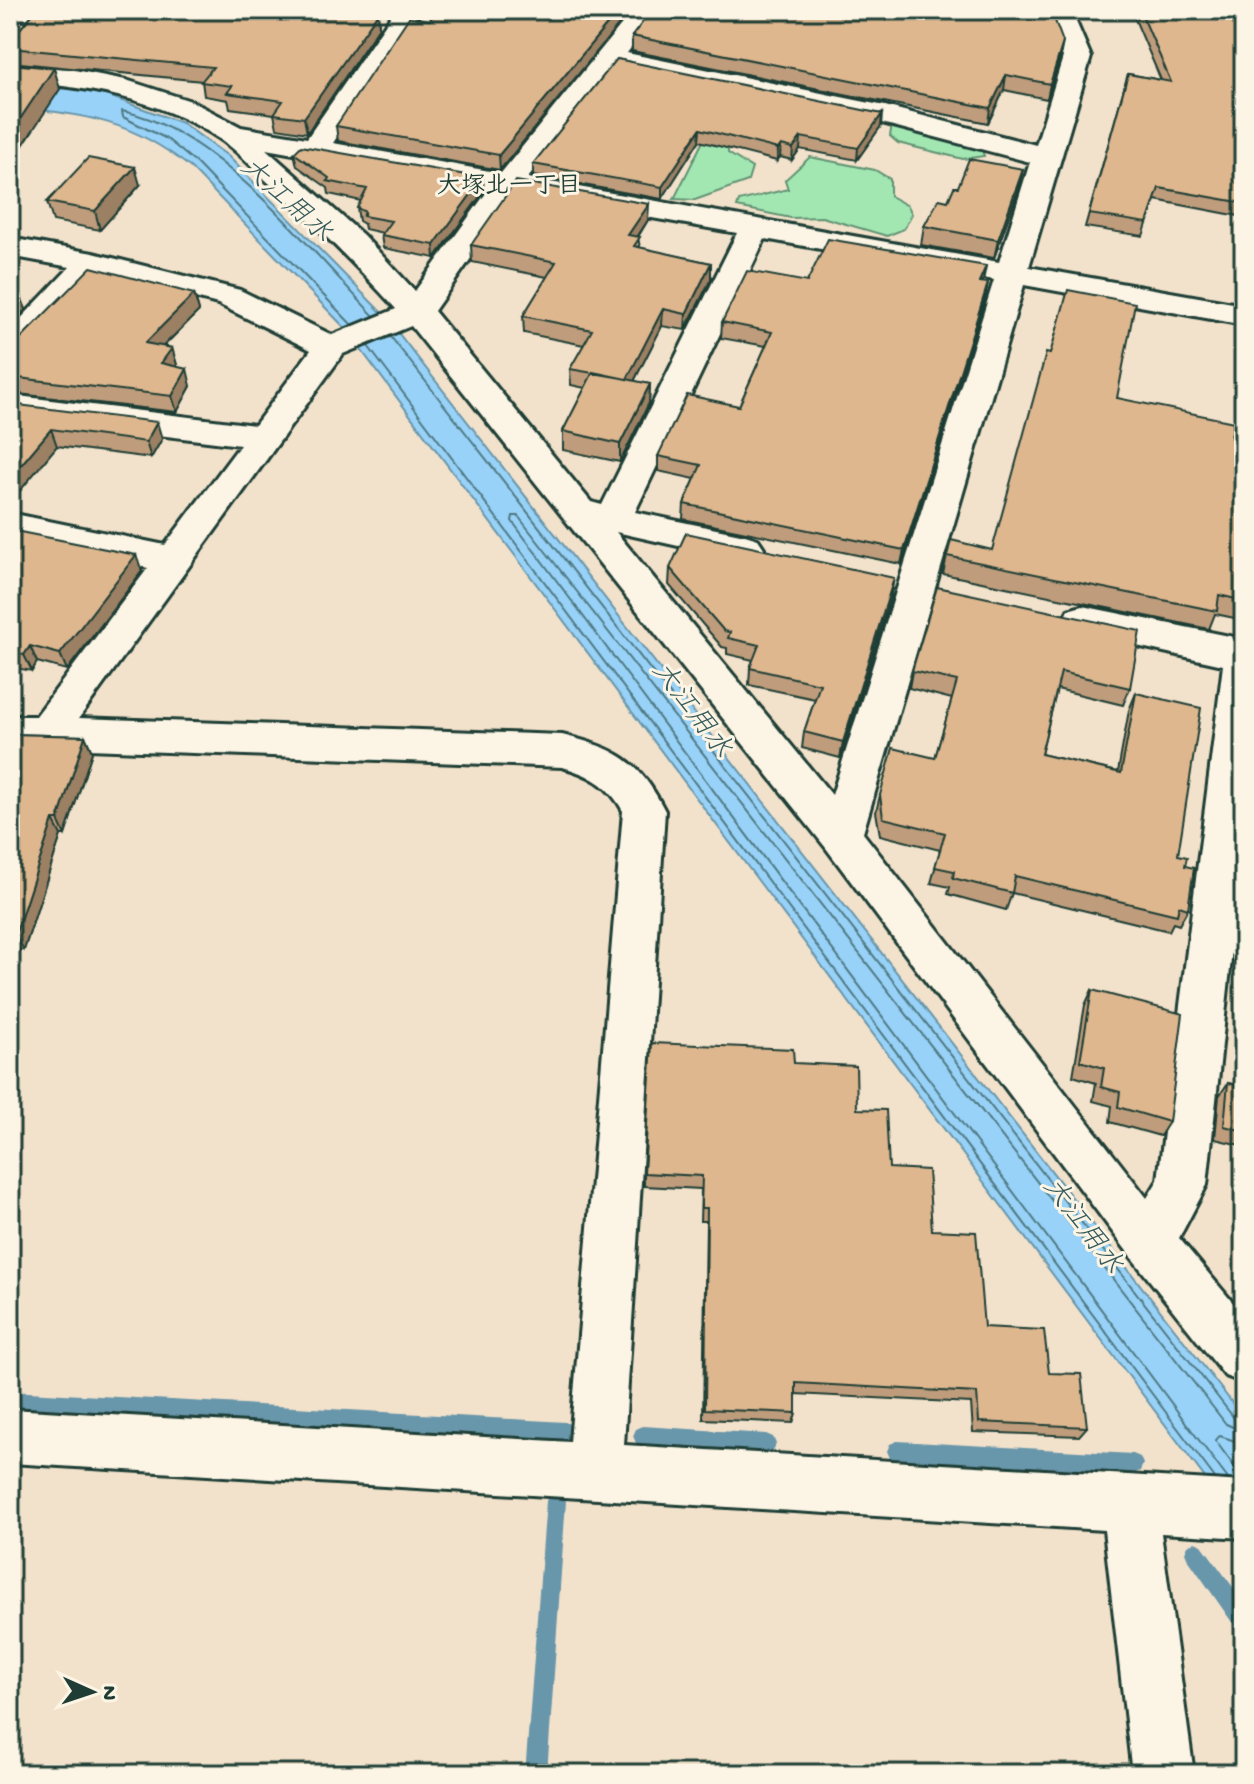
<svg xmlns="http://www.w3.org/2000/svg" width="1254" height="1784" viewBox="0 0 1254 1784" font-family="'Gochi Hand','Klee One',sans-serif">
  <rect width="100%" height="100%" fill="#f3e2cb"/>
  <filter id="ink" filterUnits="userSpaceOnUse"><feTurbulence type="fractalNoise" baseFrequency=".0125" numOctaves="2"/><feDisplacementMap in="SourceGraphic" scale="16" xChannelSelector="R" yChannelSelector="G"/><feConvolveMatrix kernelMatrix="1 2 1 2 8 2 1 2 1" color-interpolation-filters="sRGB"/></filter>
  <g filter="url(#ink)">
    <!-- green -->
    <path fill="#a2e7b2" stroke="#609273" stroke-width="2" d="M892,124L981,147L984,156L963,159L898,143L890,136Z
      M706,135L728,143V153L752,168L748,181L695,200L674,199Z
      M810,157L875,170L890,179V196L908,206L912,214L904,229L887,236L822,217L791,218L737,207L739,201L788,189L785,180Z"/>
    <!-- water -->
    <path fill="#98d2f8" stroke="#6896aa" stroke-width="2" d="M10,86L73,89L106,95L182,123L228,156L385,316L1244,1418V1530L344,327L191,168C132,120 84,114 10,107Z"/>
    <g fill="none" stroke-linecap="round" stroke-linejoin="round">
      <!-- shore -->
      <path stroke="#4f7982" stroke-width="2" d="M352,325L196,163L167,139L123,117L122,111C214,128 310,249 374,316
        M391,337L1234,1418L1244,1422
        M368,346L1215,1478
        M1244,1444L1220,1436L1215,1440L1244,1480
        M1228,1479L512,521L513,516H518L1226,1424L1244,1432"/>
      <!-- stream -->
      <path fill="#6896aa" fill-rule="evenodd" d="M10,1391L565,1422L572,1425L575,1432L572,1439L565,1442L10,1411Z
        M643,1426L766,1434L773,1437L776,1444L773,1451L766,1454L643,1446L636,1443L633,1436L636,1429Z
        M897,1441L1133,1454L1140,1457L1143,1464L1140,1471L1133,1474L897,1461L890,1458L887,1451L890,1444Z
        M556,1491L563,1494L566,1501L547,1774H525L546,1501L549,1494Z
        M1195,1542L1202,1545L1244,1602V1631L1236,1628L1188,1559L1185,1552L1188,1545Z"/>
      <!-- minor casing -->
      <g stroke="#1f3d34" stroke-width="6">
        <path id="minor" d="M10,10H106V11L102,17L93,19L10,20Z
          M395,10H421L333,143L501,173L633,10H660L627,53L885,106L1036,145L1063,57L1045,10H1071L1091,57L1029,267L1244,305V325L1024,285L863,833L1147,1198L1158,1180L1223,665L1082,634L1068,630L1063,620L1068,610L1082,606L1244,639V837L1207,1185L1179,1238L1244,1316V1383L1225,1376L1132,1258L826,848L411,326L343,354L79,718L562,735C618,749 638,759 665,811L624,1445L1244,1482V1538L1161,1533L1194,1774H1132L1104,1530L10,1463V1409L570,1442L623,811C609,785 589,774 562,767L10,746V716H36L148,568L10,539V513L165,545L240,445L10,417V395L255,425L311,350L218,304L100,273L22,357L10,360V330L70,267L10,256V238L93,253L240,290L332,335L396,309C356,265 314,224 270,184C254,169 238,151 220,139C157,97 83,86 10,81V65L69,69L126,80L191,101L241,127L307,138ZM616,67L882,123L1030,162L999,262L528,178ZM266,149L489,189L415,291L363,235ZM516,194L737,233L602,505L591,502L434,311ZM765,239L994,280L832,795L616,532L745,561L758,557L764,548L758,539L745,535L635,512Z"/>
      </g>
      <!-- minor -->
      <use href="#minor" fill="#fcf5e5" fill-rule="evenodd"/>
    </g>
    <!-- wall -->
    <path fill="#bf9d7b" stroke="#1f3d34" stroke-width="2" d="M36,10H370V12L378,13L379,27L307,133L277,128L274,114L230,108L228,100L204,96L202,81L10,62V41Z
      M631,10L500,170L338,141L336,126L430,20Z
      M1131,10H1244V217L1155,200L1143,236L1085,227L1128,74L1161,80Z
      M632,36L1060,57L1047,99L1004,90L988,123L632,51Z
      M617,59L881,126L857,160L800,149L792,160L780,157L777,161L699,141L662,199L533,176V164Z
      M294,153L484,191L435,258L383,248L381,235L383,233L365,229L364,224L359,221L357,208L361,201L329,194L328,188L297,166Z
      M1023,169L1019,187L994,258L921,245L924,226L948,201L958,187Z
      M140,185L100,230L53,221L47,202Z
      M648,220L638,237L640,248L711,263V279L685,330L662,326L634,381L650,384L649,403L620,462L563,450V431L585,388L571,385L570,369L584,345L524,333L523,316L547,277L472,262L471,245Z
      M807,282H983L985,298L901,564L683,519L684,504L695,479L658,471V456L739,406L766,346L721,338L722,322Z
      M194,294L199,311L164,346L172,348L177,365L176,366L191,386L177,412L10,393V344Z
      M1117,398L1231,438L1244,440V620L1215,614L1209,629L943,574L947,556L992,550Z
      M10,404L162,439L151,458L57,446Z
      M10,530L142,571L67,670L37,662L32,671L10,667Z
      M670,568L891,595L840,758L802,748L804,732L815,699L749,685L750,668L753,660L727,654V648L722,647L669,585Z
      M937,587L1130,688L1123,705L1057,689L1041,754L1118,772L1129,710L1136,693L1178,855L1185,866L1188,909L1179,925L1173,923L1169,931L1012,893L1006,910L948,894L950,887L931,883L940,850L880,835L876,812L880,795L935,758L952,699L909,688L912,671Z
      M10,734L85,736L92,752L65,835H61L24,950H19L10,978Z
      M1092,990L1169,1122L1160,1136L1110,1122L1112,1106L1093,1101L1096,1083L1073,1076L1085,1005Z
      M794,1063L857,1109L889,1168L932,1230L984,1327L1049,1373L1087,1427L1079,1436L973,1432L971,1403L796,1394V1413L793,1423L703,1419L706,1221H700L701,1189L644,1186V1173Z
      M1228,1083L1244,1087V1146L1215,1139L1219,1096Z"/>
    <!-- shaded-wall -->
    <path fill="#9b8064" stroke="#1f3d34" stroke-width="2" d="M619,10H631L500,170L499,155Z
      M378,13L379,27L307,133L304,118Z
      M1063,42L1060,57L1047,99L1050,84Z
      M54,68L60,89L10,165V134Z
      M1006,75L1004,90L988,123L990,108Z
      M882,114L881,126L857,160L858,148Z
      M700,129L699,141L662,199V187Z
      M801,137L800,149L792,160L793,148Z
      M781,145L780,157L777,161L778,149Z
      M135,167L140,185L100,230L95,211Z
      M1023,169L1019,187L994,258L998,240Z
      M483,178L484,191L435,258L434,245Z
      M649,204L648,220L628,251V235Z
      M711,263V279L685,330L686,314Z
      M986,266L983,281L975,297L979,282Z
      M988,283L985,298L901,564L904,550Z
      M19,292L26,309L10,327V303Z
      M194,294L199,311L150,359L145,343Z
      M663,309L662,326L626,397V380Z
      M172,348L177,365L165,380L161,363Z
      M187,369L191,386L177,412L172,396Z
      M650,384L649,403L620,462V444Z
      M157,422L162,439L151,458L146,442Z
      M51,429L57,446L10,503V478Z
      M136,555L142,571L67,670L60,654Z
      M894,578L891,595L840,758L843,742Z
      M30,646L37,662L32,671L24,655Z
      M85,736L92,752L65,835L58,820Z
      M53,820L61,835L24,950L15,935Z
      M11,935L19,950L10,978V937Z"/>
    <!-- building -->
    <path fill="#deb78f" stroke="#1f3d34" stroke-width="2" d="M36,10H366V11L378,13L304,118L274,114L283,101L227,93L232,86L201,82L213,67L10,48V41Z
      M437,10H619L499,155L336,126L409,17L430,20Z
      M652,10H1051L1063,42L1050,84L1006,75L990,108L632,36Z
      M1140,10H1244V203L1159,188L1147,223L1089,214L1128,74L1171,82Z
      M617,59L882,114L858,148L801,137L793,148L781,145L778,149L700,129L662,187L533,164Z
      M10,64L54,68L10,134Z
      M301,146L483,178L434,245L381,235L391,221L363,216L365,212L357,208L367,189L327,181L329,178L294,153Z
      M88,158L135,167L95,211L47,202Z
      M969,159L1023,169L998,240L924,226L939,199L948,201L954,187H958Z
      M516,181L649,204L628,235L640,237L634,246L711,263L686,314L663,309L627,379L570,369L592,330L523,316L556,262L471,245Z
      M828,239L986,266L979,282L988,283L904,550L684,504L701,465L658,456L687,395L739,406L772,332L722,322L747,271L807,282Z
      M91,267L194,294L145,343L172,348L161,363L187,369L172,396L10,377V344L16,343Z
      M1068,290L1135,303L1117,398L1234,422L1231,438L1244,440V601L1219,595L1217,611L947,556L951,540L992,550L1046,353L1050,354Z
      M19,292L10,303V296Z
      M593,372L650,384L620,444L563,431Z
      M10,404L157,422L146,442L51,429L10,478Z
      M10,530L136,555L60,654L30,646L24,655L10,652Z
      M686,533L894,578L843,742L804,732L820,684L750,668L759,645L728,638L730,632L724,631L670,568Z
      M937,587L1140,631L1130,688L1061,672L1041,754L1121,773L1136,693L1201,708L1178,855L1187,857L1185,866L1194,868L1188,909L1179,906L1177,915L1015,876L1012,893L953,878L954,871L935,867L945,833L883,818L880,795L893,748L935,758L957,681L912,671Z
      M10,734L85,736L58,820H53L15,935H11L10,937Z
      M1092,990L1183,1014L1169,1122L1118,1107L1120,1092L1101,1087L1104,1068L1080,1061Z
      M652,1043L793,1049L794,1063L856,1066L857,1109L886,1110L889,1168L928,1170L932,1230L976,1232L984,1327L1044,1330L1049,1373L1081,1374L1087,1427L979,1422L977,1393L796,1383V1413L705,1409L707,1208H701L702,1176L644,1173Z
      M1228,1083L1244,1087V1131L1224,1126Z"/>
  </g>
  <g text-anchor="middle" stroke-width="6" stroke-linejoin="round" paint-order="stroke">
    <!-- far-neighbourhood labels -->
    <g font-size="24" font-weight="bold" fill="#1f3d34" stroke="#fcf5e5">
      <text x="509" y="192">大塚北一丁目</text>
    </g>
    <!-- water labels -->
    <g font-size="28" font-style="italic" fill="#375b5b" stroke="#fcf5e5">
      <text transform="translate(288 198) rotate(42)" y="10">大江用水</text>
      <text transform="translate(694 708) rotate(53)" y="10">大江用水</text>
      <text transform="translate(1085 1224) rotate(53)" y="10">大江用水</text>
    </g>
  </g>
  <!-- margin -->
  <rect width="1254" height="1784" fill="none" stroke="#fcf5e5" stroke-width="40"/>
  <rect x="20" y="20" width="1214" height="1744" fill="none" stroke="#1f3d34" stroke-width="3" filter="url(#ink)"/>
  <!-- north arrow -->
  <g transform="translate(92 1692) rotate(93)" stroke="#fcf5e5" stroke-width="6" paint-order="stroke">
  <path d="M0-6L14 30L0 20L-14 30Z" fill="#1f3d34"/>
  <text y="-12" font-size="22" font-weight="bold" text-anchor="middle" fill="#1f3d34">N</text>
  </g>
</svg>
